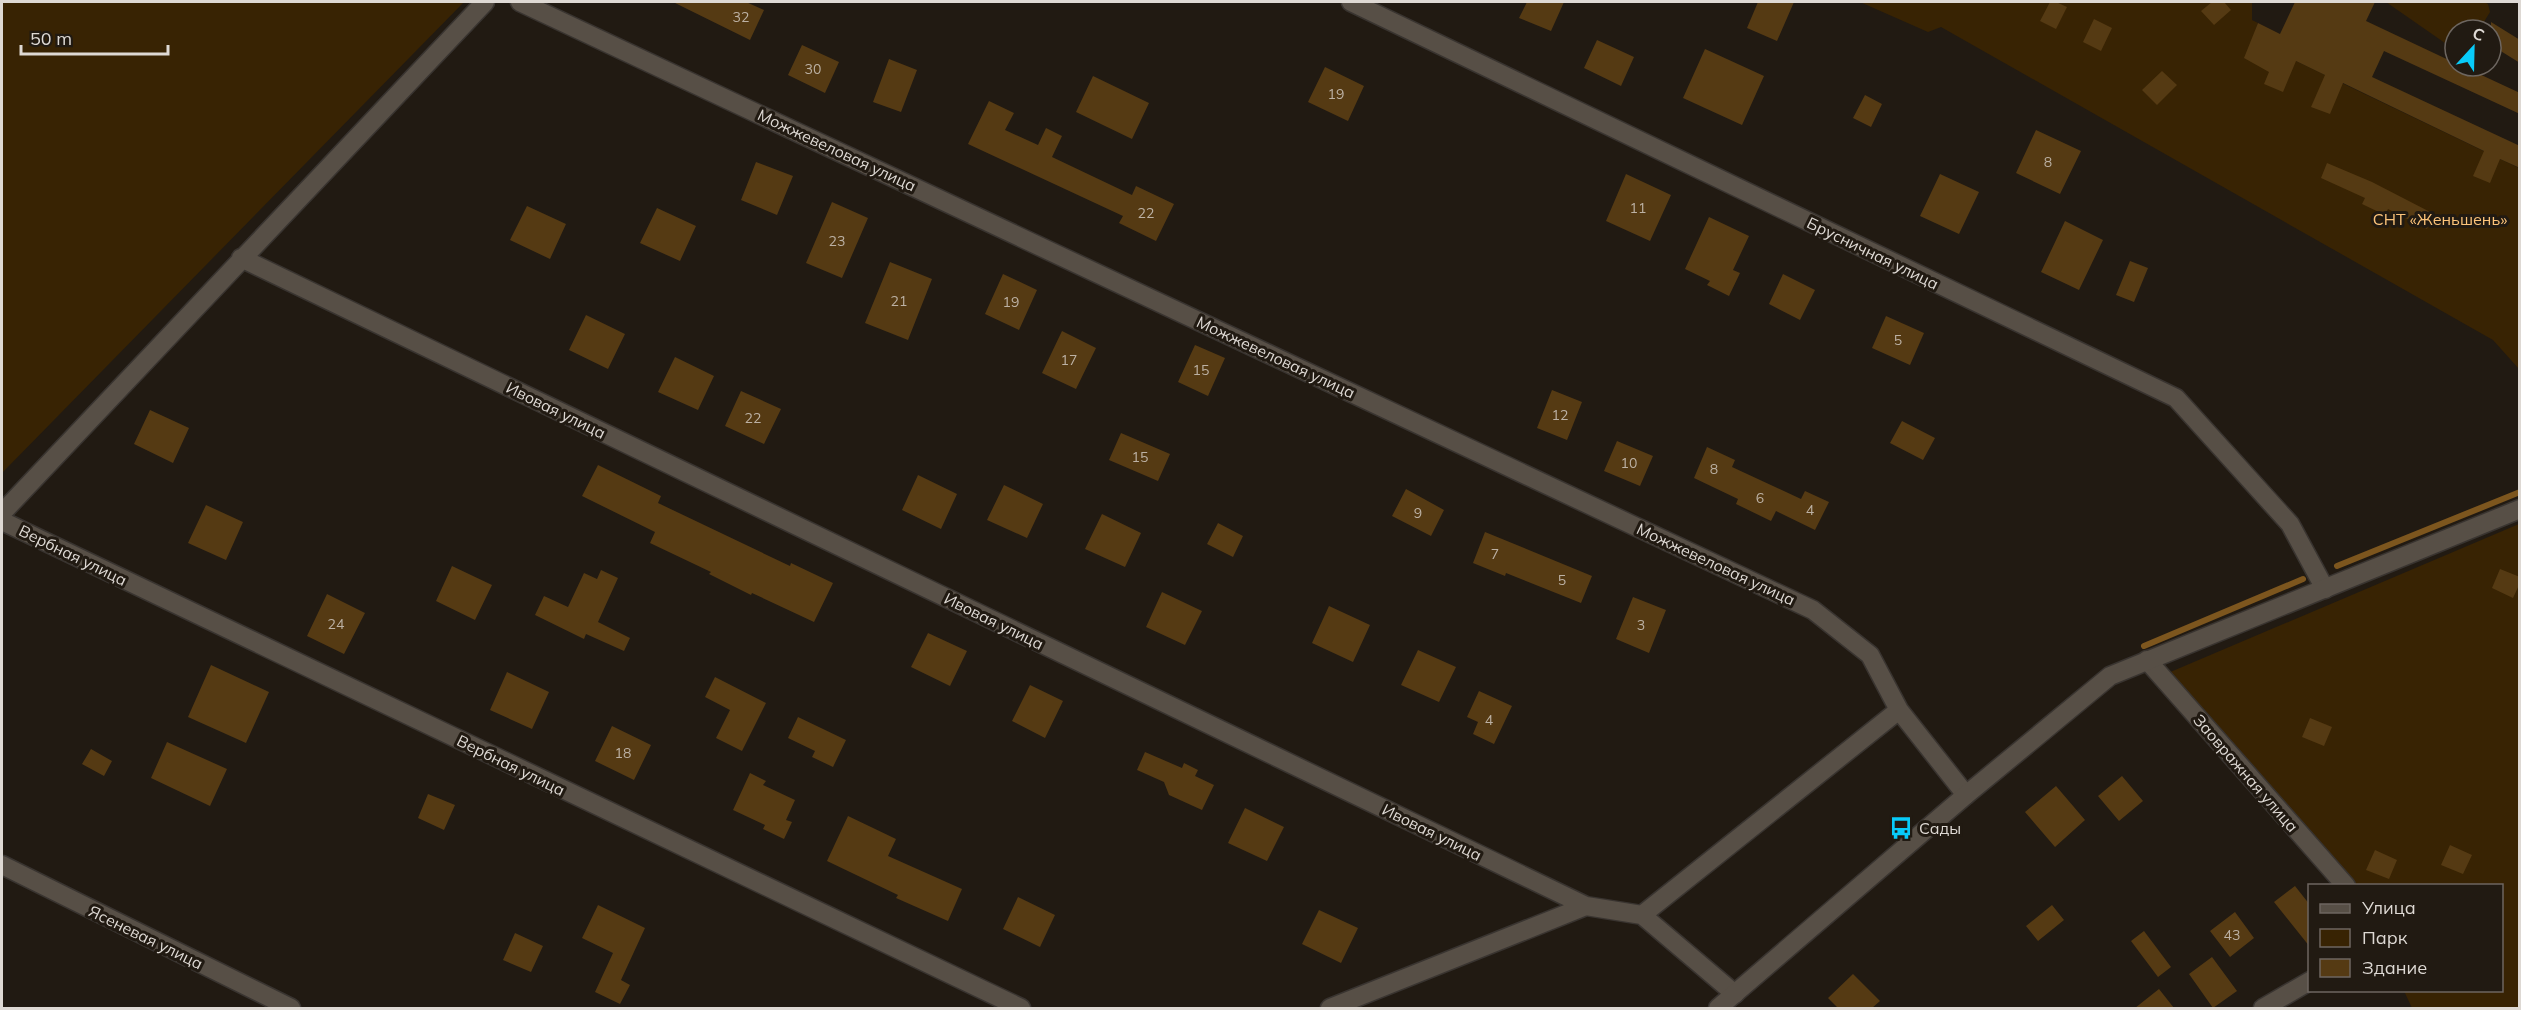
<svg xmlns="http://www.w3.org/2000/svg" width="2521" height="1010" viewBox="0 0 2521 1010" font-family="Mulish,sans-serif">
  <rect width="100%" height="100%" fill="#211a12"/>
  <!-- green -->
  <path fill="#382303" d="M2,2H464L2,473Z
    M1860,2H2252V20L2258,23L2252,40L2519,168V369L2493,340L1941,27L1928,32Z
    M2386,2H2484L2488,4L2490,12L2479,30H2455V50Z
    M2519,524V1008H2412L2404,991L2502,990V886L2354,885L2168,673Z"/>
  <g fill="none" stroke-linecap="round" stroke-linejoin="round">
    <!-- stream -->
    <path stroke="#7d561e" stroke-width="6" d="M2337,566L2520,492
      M2144,646L2303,579"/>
  </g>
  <!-- building -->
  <path fill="#553a13" d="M673,2H746L764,10L750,40Z
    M1527,2H1564L1551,31L1519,18Z
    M1758,2H1794L1777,41L1747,28Z
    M2050,2H2056L2067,7L2056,29L2040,21Z
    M2212,2H2224L2231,10L2214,25L2201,11Z
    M2295,2H2375L2366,21L2455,63V66H2462L2520,93V114L2384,51L2372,77L2520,146V168L2500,159L2490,183L2473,176L2484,151L2343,83L2330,114L2311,107L2325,75L2296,61L2283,92L2264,84L2269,72L2244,58L2258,23L2280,34Z
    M2094,19L2112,28L2101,51L2083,42Z
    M2491,22L2520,40V63L2491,45Z
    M1597,40L1634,57L1621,86L1584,68Z
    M802,45L839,62L825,93L788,75Z
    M1705,49L1764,76L1742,125L1683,98Z
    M889,59L917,70L901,112L873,102Z
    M1325,67L1364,86L1348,121L1308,102Z
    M2162,71L2177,85L2157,105L2142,90Z
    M1093,76L1149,103L1132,139L1076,112Z
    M1865,95L1882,104L1871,127L1853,118Z
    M989,101L1014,113L1005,130L1038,145L1046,128L1062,136L1052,157L1132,195L1136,186L1174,204L1156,241L1119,223L1123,216L968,144Z
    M2036,130L2081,151L2060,194L2016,173Z
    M756,162L793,176L777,215L741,200Z
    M2327,163L2372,182L2434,214L2427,229L2388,209L2385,215L2362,204L2365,198L2321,178Z
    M1626,174L1671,195L1650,241L1606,221Z
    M1940,174L1979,192L1959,234L1920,216Z
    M832,202L868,218L842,278L806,263Z
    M527,206L566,224L550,259L510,240Z
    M657,208L696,226L680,261L640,243Z
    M1709,217L1749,236L1733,270L1740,273L1729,296L1707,285L1710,281L1685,269Z
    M2065,221L2103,240L2079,290L2041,272Z
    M2130,261L2148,268L2134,302L2116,295Z
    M890,262L932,279L908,340L865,323Z
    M1003,274L1037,290L1019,330L985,314Z
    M1783,274L1815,290L1800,320L1769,304Z
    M586,315L625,334L608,369L569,350Z
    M1886,316L1924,333L1910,365L1872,348Z
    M1062,331L1096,348L1076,389L1042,373Z
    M1195,345L1225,358L1208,396L1178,382Z
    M675,357L714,376L698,410L658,392Z
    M1552,390L1582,402L1567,440L1537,428Z
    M741,391L781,409L764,444L725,426Z
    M150,410L189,428L173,463L134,444Z
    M1902,421L1935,438L1923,460L1890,443Z
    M1121,433L1170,454L1158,481L1109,460Z
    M1617,441L1653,456L1640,486L1604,471Z
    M1707,447L1735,460L1732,467L1801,499L1805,491L1829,502L1815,530L1776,511L1771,521L1736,504L1738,499L1694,478Z
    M598,465L661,496L658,503L790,566L791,563L833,583L814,622L752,593L751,595L709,574L711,572L650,543L655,532L582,496Z
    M918,475L957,494L941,529L902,510Z
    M1004,485L1043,504L1027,538L987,520Z
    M1406,489L1444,510L1431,536L1392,516Z
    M206,505L243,522L226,560L188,543Z
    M1102,514L1141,533L1125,567L1085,549Z
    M1218,523L1243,536L1233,557L1207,544Z
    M1485,532L1592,576L1581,603L1506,573L1505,576L1473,563Z
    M452,566L492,585L475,620L436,601Z
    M2500,569L2520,577V583L2513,598L2492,588Z
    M601,570L618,578L598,622L630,638L624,651L586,634L584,639L535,615L544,596L568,607L584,573L597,579Z
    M1162,592L1202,611L1185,645L1146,627Z
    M327,594L365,613L344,654L307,636Z
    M1633,597L1666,610L1649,653L1616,639Z
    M1329,606L1370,625L1353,662L1312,643Z
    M928,633L967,651L950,686L911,667Z
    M1418,650L1456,667L1439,702L1401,685Z
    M211,665L269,692L246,743L188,717Z
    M507,672L549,692L532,729L490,710Z
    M715,677L766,703L742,751L716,738L730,710L705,697Z
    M1030,685L1063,701L1045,738L1012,721Z
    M1479,691L1512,706L1494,744L1473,734L1478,722L1467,717Z
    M798,717L846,740L833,767L812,757L815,751L788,738Z
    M2310,718L2332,727L2324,746L2302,737Z
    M612,726L651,745L634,780L595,761Z
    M167,742L227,769L210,806L151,778Z
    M91,749L112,761L104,776L82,764Z
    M1145,752L1182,768L1184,763L1198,770L1195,776L1214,785L1202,810L1169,795L1164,782L1137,770Z
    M750,773L766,781L763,785L795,800L786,820L792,822L784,839L763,829L765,825L733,810Z
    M2122,776L2143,801L2119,821L2098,796Z
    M2056,786L2085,820L2055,847L2025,812Z
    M428,794L455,805L444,830L418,818Z
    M1245,808L1284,827L1267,861L1228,843Z
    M848,816L896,839L888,856L962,889L948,921L896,898L898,895L827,861Z
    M2450,845L2472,855L2463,874L2441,865Z
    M2375,850L2397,860L2389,879L2366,870Z
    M2295,886L2310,905V947L2274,902Z
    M1018,897L1055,915L1040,947L1003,929Z
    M598,905L645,928L621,980L630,985L620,1004L595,992L613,953L582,938Z
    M2052,905L2064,920L2038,941L2026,926Z
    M1319,910L1358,928L1341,963L1302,944Z
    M2235,912L2254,938L2230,957L2210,931Z
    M2144,931L2171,967L2158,977L2131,941Z
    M515,933L543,946L531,972L503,960Z
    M2212,957L2237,991L2213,1008L2189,974Z
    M1853,974L1880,1001L1872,1008H1838L1828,998Z
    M2159,989L2174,1008H2135Z"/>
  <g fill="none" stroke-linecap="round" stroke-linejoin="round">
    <!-- street casing -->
    <g stroke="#393430" stroke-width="21">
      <path id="street" d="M520,2L1813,610L1870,655L1899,710L1966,795
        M1351,2L2176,398L2290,524L2325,589
        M241,258L1586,906L1642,915L1735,994
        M2,513L485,2
        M2,521L1021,1008
        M2147,660L2346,886
        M2,865L291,1008
        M1642,915L1899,710
        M1330,1008L1586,906
        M2263,1008L2310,981"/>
    </g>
    <!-- secondary casing -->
    <g stroke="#393430" stroke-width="21">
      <path id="secondary" d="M1718,1008L1966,795L2110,676L2520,509"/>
    </g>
    <!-- street -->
    <use href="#street" stroke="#574f46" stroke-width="18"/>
    <!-- secondary -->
    <use href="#secondary" stroke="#574f46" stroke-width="18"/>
  </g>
  <!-- icons -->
  <defs>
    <g id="bus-bare" transform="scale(1.8)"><path d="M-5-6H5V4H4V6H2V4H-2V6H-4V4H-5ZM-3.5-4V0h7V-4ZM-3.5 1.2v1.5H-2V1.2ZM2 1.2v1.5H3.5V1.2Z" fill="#08cbf9" stroke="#211a12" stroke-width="2.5" paint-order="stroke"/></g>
  </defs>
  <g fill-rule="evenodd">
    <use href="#bus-bare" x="1901" y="828"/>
  </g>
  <g text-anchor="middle" stroke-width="6" stroke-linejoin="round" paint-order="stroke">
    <!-- number labels -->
    <g font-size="14" fill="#bcb1a4">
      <text x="741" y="22">32</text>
      <text x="813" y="74">30</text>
      <text x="1336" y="99">19</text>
      <text x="2048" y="167">8</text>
      <text x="1638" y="213">11</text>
      <text x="1146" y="218">22</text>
      <text x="837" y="246">23</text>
      <text x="899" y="306">21</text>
      <text x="1011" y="307">19</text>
      <text x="1898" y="345">5</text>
      <text x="1069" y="365">17</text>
      <text x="1201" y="375">15</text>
      <text x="1560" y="420">12</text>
      <text x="753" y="423">22</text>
      <text x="1140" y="462">15</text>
      <text x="1629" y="468">10</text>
      <text x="1714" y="474">8</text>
      <text x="1760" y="503">6</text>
      <text x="1810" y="515">4</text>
      <text x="1418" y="518">9</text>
      <text x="1495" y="559">7</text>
      <text x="1562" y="585">5</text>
      <text x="336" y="629">24</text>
      <text x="1641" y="630">3</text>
      <text x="1489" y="725">4</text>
      <text x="623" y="758">18</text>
      <text x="2232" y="940">43</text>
    </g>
    <!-- street labels -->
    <g font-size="16" fill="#ded9d4" stroke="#211a12">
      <text transform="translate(837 150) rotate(25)" y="6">Можжевеловая улица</text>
      <text transform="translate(1873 253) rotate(26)" y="6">Брусничная улица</text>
      <text transform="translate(1276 357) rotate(25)" y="6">Можжевеловая улица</text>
      <text transform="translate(556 410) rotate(26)" y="6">Ивовая улица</text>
      <text transform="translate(73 555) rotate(26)" y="6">Вербная улица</text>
      <text transform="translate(1716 564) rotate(25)" y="6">Можжевеловая улица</text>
      <text transform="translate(994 621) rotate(26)" y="6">Ивовая улица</text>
      <text transform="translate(511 765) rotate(26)" y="6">Вербная улица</text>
      <text transform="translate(2246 773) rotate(49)" y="6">Заовражная улица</text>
      <text transform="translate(1432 832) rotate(26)" y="6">Ивовая улица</text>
      <text transform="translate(146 937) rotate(26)" y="6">Ясеневая улица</text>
    </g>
    <!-- park labels -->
    <g font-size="16" fill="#fdc47a" stroke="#211a12">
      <text x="2440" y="225">СНТ «Женьшень»</text>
    </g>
    <!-- poi labels -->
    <g font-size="16" fill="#ded9d4" stroke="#211a12" text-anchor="start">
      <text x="1919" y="834">Сады</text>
    </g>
  </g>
  <!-- border -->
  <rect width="2521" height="1010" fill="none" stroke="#ded9d4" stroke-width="6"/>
  <!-- legend -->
  <rect x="2308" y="884" width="195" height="108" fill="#211a12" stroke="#6d6660" stroke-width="1.5"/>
  <rect x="2320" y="904" width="30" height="9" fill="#574f46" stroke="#6d6660" stroke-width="1.5"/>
  <text x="2362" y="914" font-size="18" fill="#ded9d4">Улица</text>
  <rect x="2320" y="929" width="30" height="18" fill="#382303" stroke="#6d6660" stroke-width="1.5"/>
  <text x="2362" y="944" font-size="18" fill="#ded9d4">Парк</text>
  <rect x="2320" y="959" width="30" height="18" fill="#553a13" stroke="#6d6660" stroke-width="1.5"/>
  <text x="2362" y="974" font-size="18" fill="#ded9d4">Здание</text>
  <!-- north arrow -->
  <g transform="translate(2473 48) rotate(22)"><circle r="28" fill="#211a12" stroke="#6d6660" stroke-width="1.5"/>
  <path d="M0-4.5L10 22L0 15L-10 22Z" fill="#08cbf9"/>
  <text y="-9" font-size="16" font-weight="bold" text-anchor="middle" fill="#ded9d4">С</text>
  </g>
  <!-- scale -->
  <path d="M21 45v9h147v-9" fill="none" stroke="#ded9d4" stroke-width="3"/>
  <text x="30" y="45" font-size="18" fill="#ded9d4" stroke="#211a12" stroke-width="4.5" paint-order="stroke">50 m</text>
</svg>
